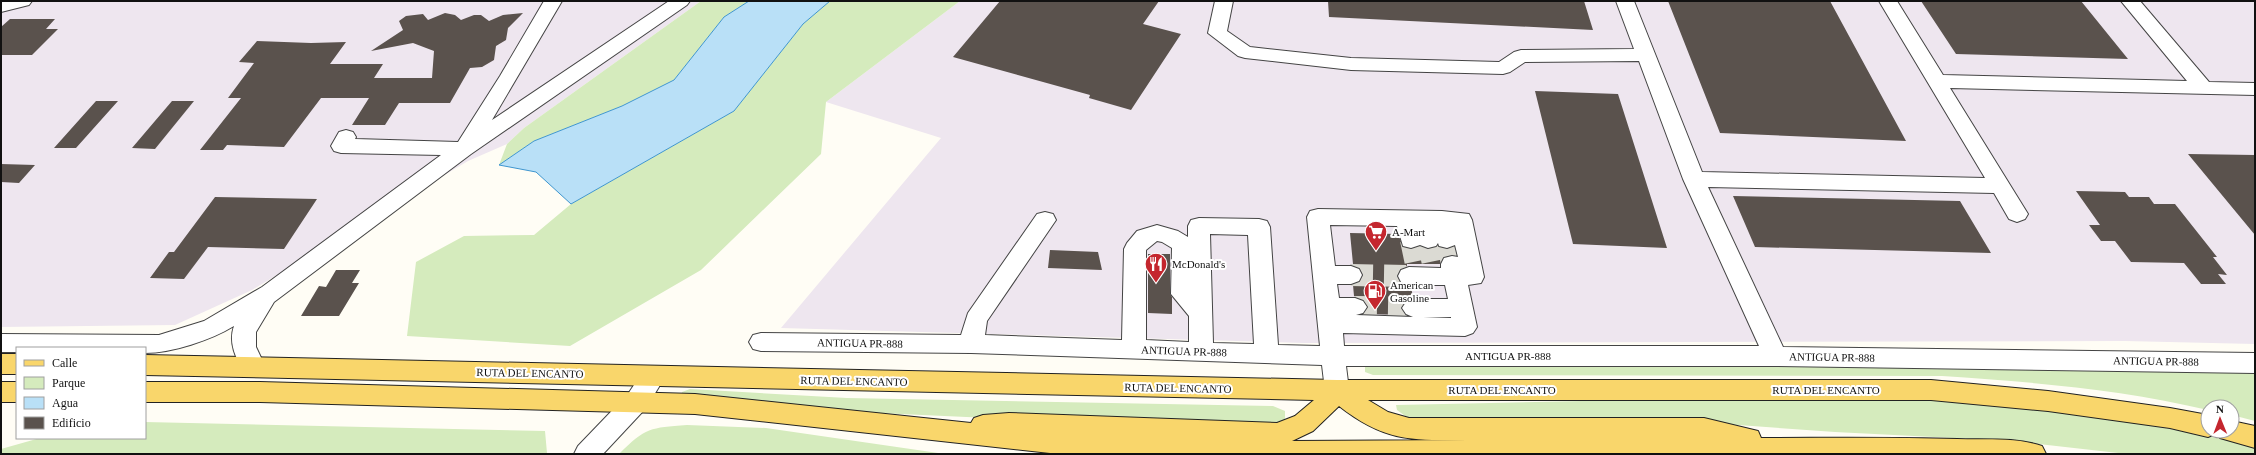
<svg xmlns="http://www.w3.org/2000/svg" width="2256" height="455" viewBox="0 0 2256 455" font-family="'Times New Roman',serif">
  <rect width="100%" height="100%" fill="#fffdf5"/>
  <!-- industrial -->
  <path fill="#eee6ef" d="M1,1H701L524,128L507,144L468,161L252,290L175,325L1,327Z
    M960,1H2255V344L2125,341L1304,343L781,328L941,138L826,102Z"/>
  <!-- green -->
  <path fill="#d5ebbd" d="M701,1H749L724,17L674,80L622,106L534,141L499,165L507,144L524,128Z
    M830,1H960L826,102L821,154L701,270L570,346L407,336L416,262L464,236L534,235L571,204L734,111L803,24Z
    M1372,363L1747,364L2255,370V421L2232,415V407H2208V410C2120,389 2031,382 1942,376L1373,375L1365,372V366Z
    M690,389L847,398L1273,406L1285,411V420L1282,426L1011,419L833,411L681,396L682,392Z
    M1918,398C2032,405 2143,422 2255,445V454H2127L2013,441L1835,432L1683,421L1433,426L1408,418L1397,410L1396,405L1673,399Z
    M145,422L545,431L547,453L1,454V449L40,438H145Z
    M687,425L766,428L945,454H619C646,427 650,428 687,425Z"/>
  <!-- water -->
  <path fill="#b9e0f7" stroke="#3f96cf" d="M749,1H830L803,24L734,111L571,204L536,172L499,165L534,141L622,106L674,80L724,17Z"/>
  <!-- building -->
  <path fill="#5a524d" d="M1000,1H1159L1143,24L1181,34L1131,110L1089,98L1090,95L953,57Z
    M1328,1H1584L1593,30L1329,17Z
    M1668,1H1830L1906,141L1720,133Z
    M1921,1H2081L2128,59L1956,54Z
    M445,13L455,15L461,20L474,15H481L489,21L503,15L523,13L508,28L506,40L496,46L494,60L482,67L470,68L450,103H399L385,125H352L369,98H321L284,147L227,145L223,150H200L241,98H228L254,63L239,62L257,41L311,43L346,42L330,64H383L374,78H432L434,51L413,43L371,51L403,30L399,21L406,16L423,14L428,20Z
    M10,19H55L46,29H58L32,55H1V27Z
    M1535,91L1618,94L1667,248L1573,244Z
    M96,101H118L76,148H54Z
    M172,101H194L155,149L132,148Z
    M2188,154L2255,155V235Z
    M1,164L35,165L19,183L1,182Z
    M2076,191L2125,192L2129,197H2149L2154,204H2175L2217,257H2213L2227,275L2218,274L2226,284H2201L2184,263L2131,262L2115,241H2101L2089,225H2100Z
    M1733,196L1960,201L1991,253L1755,247Z
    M215,197L317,199L284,249L208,247L184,279L150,278L169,252H174Z
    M1350,233L1398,234L1403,247L1411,249L1420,247L1428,249L1438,246L1447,249L1454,247L1456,255L1444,257L1440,264H1407V266L1400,269L1397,277L1400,283L1411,286L1413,298L1405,301L1401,307L1405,315L1364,314L1368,306L1364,300L1354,296L1353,285L1360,282L1363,274L1360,268L1350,264H1353Z
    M1050,250L1098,252L1102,270L1048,268Z
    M1148,254H1170V294L1172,297V314L1148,313Z
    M336,270H360L352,283H359L339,316H301L319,286L326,287Z"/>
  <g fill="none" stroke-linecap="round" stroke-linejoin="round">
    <!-- minor-tunnel -->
    <path stroke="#dbdad3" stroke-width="22" stroke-dasharray="22 11" stroke-linecap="butt" d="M1411,240L1416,264
      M1428,240L1433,264
      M1447,240L1452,264
      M1351,275L1409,276
      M1355,307L1414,308"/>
    <!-- minor casing -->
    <g stroke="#444" stroke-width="2">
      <path id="minor" d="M1,1H32L29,5L1,12Z
        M544,1H562L492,120L669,1H690L687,5L471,154L274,302L256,332V347L265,366L262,373L253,376L244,373C236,358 228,343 234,326C211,340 172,353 145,353V348H17V352H1V334L159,335L204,321L262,287L441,155L341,153L334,151L331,146L339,132L346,130L353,132L356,137L355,139L458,142L500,76Z
        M1215,1H1233L1227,31L1250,47L1351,58L1499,62L1514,52L1521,50L1634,49L1616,1H1634L1702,172L1985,178L1879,1H1897L1943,75L2187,81L2121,1H2140L2209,82L2255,83V95L1950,88L2028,214L2025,219L2017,222L2009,219L1994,193L1708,187L1783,347L2255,353V373L1775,366H1346L1349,390L1346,397L1337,400L1328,397L1325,390L1322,365L971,353L761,351L753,349L749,342L753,335L761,333L961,335L968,313L1037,214L1045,212L1053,214L1056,220L987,321L985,335L1122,340L1124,249L1127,243L1137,231L1157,225L1178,231L1188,237V226L1191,220L1199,218L1259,219L1267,221L1270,227L1278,345L1320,346L1307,217L1310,211L1318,209L1442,211L1469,214L1472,220L1484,277L1481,283L1468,285L1477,327L1473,333L1465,336L1343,333L1344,346H1759L1683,179L1639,61L1525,62L1510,72L1503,74L1351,70L1245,58L1238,56L1208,33ZM1330,225L1397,226L1403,246L1411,248L1420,245L1428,248L1436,246L1438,243L1439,246L1447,248L1455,245L1458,257L1452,256L1444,258L1441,264V268L1409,267L1401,270L1398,276L1401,282L1409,285H1445L1448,299H1414L1406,302L1402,308L1406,314L1413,317L1356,315L1363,313L1367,307L1363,301L1355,298H1339L1337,284H1351L1359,281L1362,275L1359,269L1351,266H1335ZM1210,234L1248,235L1254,344L1213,343ZM1157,241L1162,242L1172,248L1171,294L1189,316V342L1146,340V250ZM1423,317H1451V318Z
        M653,367L662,370L665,377L646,408L603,454H574L578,446L628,394L644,370Z"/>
    </g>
    <!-- major casing -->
    <g stroke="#222" stroke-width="2">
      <path id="major" d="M1,354H17V374H1Z
        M145,355L1337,380H1931L2048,391L2170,408L2208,415V431H2232V421L2255,426V448L2220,438L2217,433L2208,437L2170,428L2048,411L1931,400H1368L1388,412L1409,418H1704L1758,431L1761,438C1827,438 1892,437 1957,439C1984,440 2016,437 2042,446L2046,454H1059L695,414L260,402H145V382H260L695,394L971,423L974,418L983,415L1009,413L1277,423L1295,416L1314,400L145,375ZM1339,406C1386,443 1413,440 1470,440L1292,441L1313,431Z
        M1,382H17V402H1Z"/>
    </g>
    <!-- minor -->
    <use href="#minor" fill="#fff" fill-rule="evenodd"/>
    <!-- major -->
    <use href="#major" fill="#f9d66b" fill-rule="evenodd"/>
  </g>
  <!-- icons -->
  <defs>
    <g id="supermarket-pin" transform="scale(1.15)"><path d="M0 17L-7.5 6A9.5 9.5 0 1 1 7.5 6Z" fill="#c4262e" stroke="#fff"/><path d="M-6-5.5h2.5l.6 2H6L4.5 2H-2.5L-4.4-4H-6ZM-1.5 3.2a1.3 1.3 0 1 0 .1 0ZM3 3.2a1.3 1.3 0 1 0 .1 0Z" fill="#fff"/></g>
    <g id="restaurant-pin" transform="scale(1.15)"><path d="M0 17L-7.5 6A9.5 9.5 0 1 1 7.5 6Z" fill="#c4262e" stroke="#fff"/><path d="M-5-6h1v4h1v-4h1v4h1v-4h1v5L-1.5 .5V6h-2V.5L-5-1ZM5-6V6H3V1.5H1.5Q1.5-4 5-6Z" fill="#fff"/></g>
    <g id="fuel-pin" transform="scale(1.15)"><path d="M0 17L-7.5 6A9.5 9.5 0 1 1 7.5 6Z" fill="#c4262e" stroke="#fff"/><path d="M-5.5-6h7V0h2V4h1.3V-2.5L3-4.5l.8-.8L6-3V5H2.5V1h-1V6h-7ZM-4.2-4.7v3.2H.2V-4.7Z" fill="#fff"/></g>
  </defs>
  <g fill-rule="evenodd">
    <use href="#supermarket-pin" x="1376" y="232"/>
    <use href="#restaurant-pin" x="1156" y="264"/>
    <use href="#fuel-pin" x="1375" y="291"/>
  </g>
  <g text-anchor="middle" stroke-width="4" stroke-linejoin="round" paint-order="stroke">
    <!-- poi labels -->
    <g font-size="11" fill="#111" stroke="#fff" text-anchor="start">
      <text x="1392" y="236">A-Mart</text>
      <text x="1172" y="268">McDonald's</text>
      <text x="1390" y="289">American<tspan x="1390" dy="13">Gasoline</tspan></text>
    </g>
    <!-- street labels -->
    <g font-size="11" fill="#111" stroke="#fff">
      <text transform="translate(860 343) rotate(1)" y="4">ANTIGUA PR-888</text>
      <text transform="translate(1184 351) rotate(2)" y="4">ANTIGUA PR-888</text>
      <text x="1508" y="360">ANTIGUA PR-888</text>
      <text transform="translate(1832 357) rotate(1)" y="4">ANTIGUA PR-888</text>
      <text transform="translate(2156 361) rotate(1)" y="4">ANTIGUA PR-888</text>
      <text transform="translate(530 373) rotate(1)" y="4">RUTA DEL ENCANTO</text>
      <text transform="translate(854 381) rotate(1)" y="4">RUTA DEL ENCANTO</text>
      <text transform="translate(1178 388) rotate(1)" y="4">RUTA DEL ENCANTO</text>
      <text x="1502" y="394">RUTA DEL ENCANTO</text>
      <text x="1826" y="394">RUTA DEL ENCANTO</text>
    </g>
  </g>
  <!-- border -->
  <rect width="2256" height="455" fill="none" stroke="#111111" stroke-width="4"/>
  <!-- legend -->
  <rect x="16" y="347" width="130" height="92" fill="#ffffff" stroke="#a0a0a0"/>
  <rect x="24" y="360" width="20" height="6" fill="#f9d66b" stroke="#a0a0a0"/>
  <text x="52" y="367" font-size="12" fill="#111111">Calle</text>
  <rect x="24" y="377" width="20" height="12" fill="#d5ebbd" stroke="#a0a0a0"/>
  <text x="52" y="387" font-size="12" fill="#111111">Parque</text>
  <rect x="24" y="397" width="20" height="12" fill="#b9e0f7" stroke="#a0a0a0"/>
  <text x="52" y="407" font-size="12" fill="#111111">Agua</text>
  <rect x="24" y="417" width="20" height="12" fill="#5a524d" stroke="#a0a0a0"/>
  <text x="52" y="427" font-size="12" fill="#111111">Edificio</text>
  <!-- north arrow -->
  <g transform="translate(2220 419) rotate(359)"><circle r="19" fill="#ffffff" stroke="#a0a0a0"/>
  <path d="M0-3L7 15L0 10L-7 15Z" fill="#c4262e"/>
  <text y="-6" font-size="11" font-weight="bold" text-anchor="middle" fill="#111111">N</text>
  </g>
</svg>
